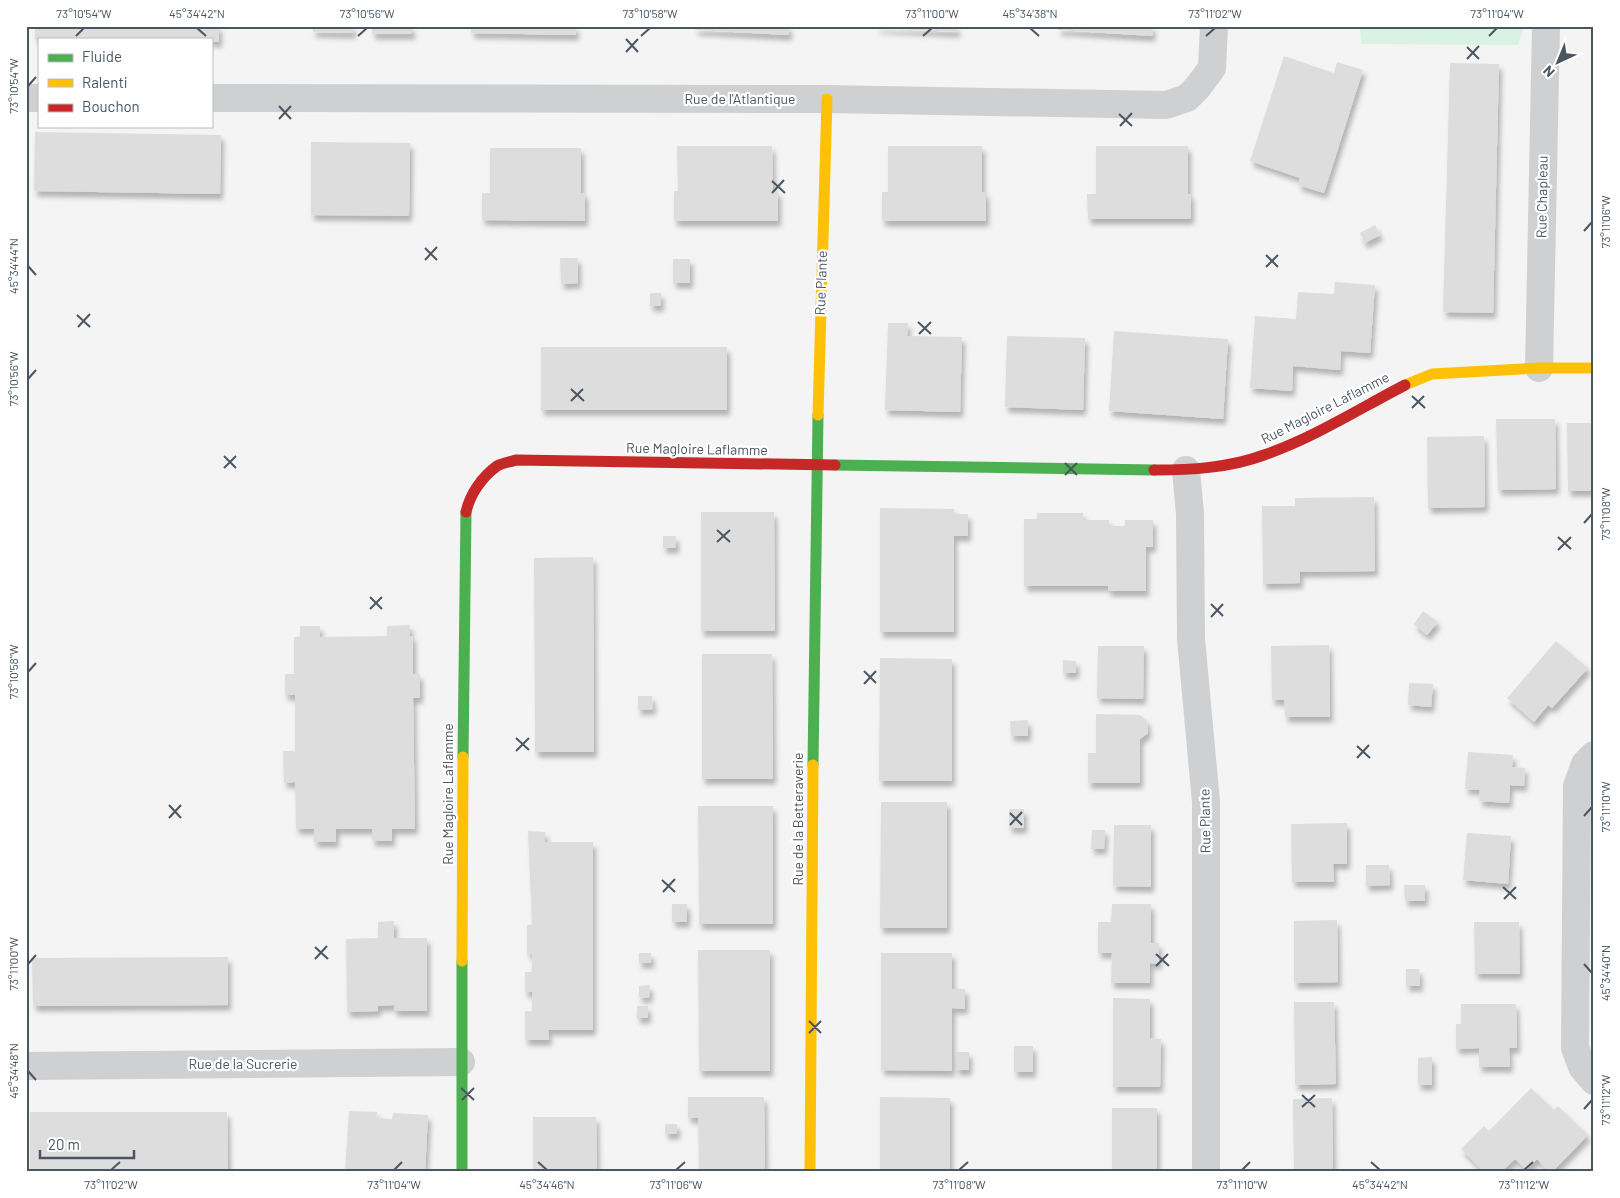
<svg xmlns="http://www.w3.org/2000/svg" width="1620" height="1198" viewBox="0 0 1620 1198" font-family="Barlow,sans-serif">
  <defs>
    <filter id="shadow"><feDropShadow dx="3" dy="5.5" stdDeviation="2.5" flood-color="#0004"/></filter>
  </defs>
  <rect width="100%" height="100%" fill="#f4f4f4"/>
  <!-- green -->
  <path fill="#d9f2e3" d="M1360,26H1524L1518,45L1361,44Z"/>
  <!-- building -->
  <path fill="#ddddde" filter="url(#shadow)" d="M35,26H219V42H211V39H35Z
    M313,26H353V33L313,32Z
    M372,26H412V34H372Z
    M471,26H576V35L471,33Z
    M695,26H789V35L695,30Z
    M877,26H957V32L876,28Z
    M1058,26H1153L1152,36L1058,30Z
    M1284,56L1334,73L1337,62L1363,70L1324,193L1298,185L1300,178L1250,161Z
    M1450,63L1499,64L1493,313L1443,312Z
    M35,132L221,135L220,194L34,191Z
    M311,142L410,143L409,216L311,215Z
    M677,146H772L773,191H778V221H674V191H678Z
    M888,146H982V192H986V221H882V192H888Z
    M1096,146H1188V194H1191V219H1088L1087,194H1096Z
    M490,148H581V193H585V221L482,220V193H490Z
    M1375,225L1380,235L1365,243L1360,233Z
    M560,258H578V283L561,284Z
    M673,259H690V283H673Z
    M1335,282L1375,285L1370,353L1341,351L1340,370L1293,366L1292,391L1250,388L1255,316L1296,319L1298,292L1334,294Z
    M650,293H661V306H650Z
    M888,323H908L907,336L962,337L960,412L885,410Z
    M1114,331L1228,339L1223,419L1109,411Z
    M1007,336L1085,338L1083,410L1005,407Z
    M541,347H727V410H541Z
    M1496,419H1555L1556,489L1498,490Z
    M1567,423H1594V491H1568Z
    M1484,436L1485,507L1428,508L1427,437Z
    M1374,497L1375,571L1300,572V583L1263,584L1262,506H1295V498Z
    M880,508L954,509L955,514H968V536H954V632H880Z
    M701,512H774L775,631H701Z
    M1037,513H1083V520H1109V526H1125V520H1153V547H1146V591H1108V586H1024V519H1037Z
    M663,536H676V548H663Z
    M593,557L594,752H535L534,558Z
    M1423,611L1438,622L1427,635L1414,624Z
    M410,625V636H413V674H420V698H413L415,829H392V841H372V829H336V842H314V829H296L295,782L284,783L283,751H295V695H285V674H294V637H300V626H320V637L387,636V626Z
    M1556,641L1588,668L1552,708L1548,705L1534,722L1507,698Z
    M1329,645L1330,717H1285L1284,700H1272L1271,646Z
    M1098,646H1144L1143,699L1097,698Z
    M702,654H772L773,779H702Z
    M880,658L952,659V781H879Z
    M1063,660L1076,661V673H1063Z
    M1409,683L1433,684L1431,707L1408,705Z
    M638,696H652L653,709L638,710Z
    M1096,714L1140,715L1147,721L1148,733L1140,739V783H1088V753H1096Z
    M1028,720V736H1011L1010,721Z
    M1468,752L1513,755L1512,767L1525,768L1524,786L1510,785L1509,803L1479,801L1480,790L1465,789Z
    M881,802H947V928H880Z
    M698,806H773V924H699Z
    M1009,809H1024V828H1009Z
    M1347,823V864H1333L1334,882H1292L1291,824Z
    M1114,825H1151V887L1113,886Z
    M1092,830H1105L1104,849H1091Z
    M528,831L545,832V842H593V1030H548L549,1040H525V1011H532V992H525V972H532V953L527,954V925L532,924Z
    M1467,833L1511,836L1508,884L1463,880Z
    M1366,865H1389L1390,885L1366,886Z
    M1404,885H1425V901H1405Z
    M672,904H687V922H672Z
    M1112,904H1151V943H1159V964L1150,963V983H1111L1112,953H1098V922H1111Z
    M1337,920L1338,982L1294,983V921Z
    M394,921V938H427V1011H394V1005L378,1006V1011L347,1012L346,939L378,938V922Z
    M1474,922H1519L1520,974H1475Z
    M698,950H770V1071H699Z
    M639,953H651V963H639Z
    M881,953H952V989H965V1009L952,1008V1071L881,1070Z
    M228,957V1005L33,1006L32,958Z
    M1406,969H1419L1420,986H1406Z
    M650,985L649,998L639,997V986Z
    M1113,998L1150,999V1038L1161,1039L1160,1087H1113Z
    M1294,1002H1334L1336,1084L1295,1085Z
    M1461,1004H1516L1517,1048H1509L1510,1067H1479V1048L1456,1049V1024H1461Z
    M637,1006H648V1018H637Z
    M1014,1046H1033V1072H1014Z
    M956,1052H969V1070H956Z
    M1432,1057V1085H1418V1058Z
    M1531,1088L1554,1110L1558,1106L1588,1135L1552,1172H1549L1537,1159L1526,1170L1515,1159L1501,1172H1484L1461,1149L1484,1126L1489,1131Z
    M688,1097H764L765,1172H699L698,1118H688Z
    M880,1097L950,1098V1172H880Z
    M1332,1098L1333,1172H1294L1293,1099Z
    M1112,1108H1157V1172H1112Z
    M349,1111L377,1112L376,1118L392,1119L393,1113L428,1115L425,1172H345Z
    M30,1112H227L228,1169H30Z
    M533,1117H596L597,1172H533Z
    M665,1124H677V1134H665Z"/>
  <g fill="none" stroke-linecap="round" stroke-linejoin="round">
    <!-- street -->
    <path stroke="#ced0d2" stroke-width="28" d="M26,98H39
      M211,98L827,99L1166,105L1187,98L1197,88L1212,68L1214,26
      M1539,368L1546,26
      M1186,470L1190,514L1191,639L1206,802V1172
      M1594,755L1585,764L1577,786L1575,1048L1582,1067L1594,1081
      M26,1066L461,1062"/>
    <!-- fast -->
    <path stroke="#4caf50" stroke-width="11" d="M835,465L1154,470
      M463,757L466,512
      M813,765L818,415
      M462,961V1172"/>
    <!-- slow -->
    <path stroke="#ffc107" stroke-width="11" d="M1405,385L1432,374L1539,368H1594
      M818,415L827,99
      M462,961L463,757
      M810,1172L813,765"/>
    <!-- jam -->
    <path stroke="#c62828" stroke-width="11" d="M1154,470C1190,470 1229,468 1264,455C1313,438 1359,409 1405,385
      M466,512C470,494 482,477 497,466C502,463 510,462 516,460L835,465"/>
  </g>
  <!-- ticks -->
  <path fill="none" stroke="#4a5661" stroke-width="2" d="M197,28L206,36M1030,28L1039,36M76,36L84,28M358,36L367,28M641,36L650,28M923,36L932,28M1206,36L1215,28M1489,36L1497,28M626,39L638,52M1467,47L1479,59M626,52L638,39M1467,59L1479,46M28,86L36,77M279,106L291,119M1119,114L1132,126M279,119L291,106M1120,126L1132,113M772,181L785,193M772,193L784,180M1584,231L1592,222M425,248L437,260M1266,255L1278,267M425,260L437,247M28,266L36,275M1266,267L1278,255M77,315L90,327M918,322L931,334M78,327L90,314M919,334L931,322M28,379L36,370M571,389L584,401M1412,396L1425,408M571,401L583,389M1412,408L1424,396M224,456L236,468M1065,463L1077,475M224,468L236,456M1065,475L1077,463M1584,523L1592,514M717,530L730,542M1558,537L1571,549M717,542L730,530M1558,550L1571,537M370,597L382,609M1211,604L1223,616M370,609L382,597M1211,617L1223,604M864,671L876,683M28,672L36,663M864,684L876,671M516,738L529,750M1357,746L1370,758M516,751L529,738M1357,758L1369,745M169,805L181,818M1010,813L1022,825M1584,816L1592,807M169,818L181,805M1010,825L1022,812M662,880L675,892M1503,887L1516,899M663,892L675,879M1504,899L1516,887M315,947L328,959M1156,954L1169,966M315,959L327,946M28,964L36,955M1584,964L1592,973M1156,966L1168,954M809,1021L821,1033M809,1033L821,1021M28,1071L36,1080M461,1088L474,1100M1302,1095L1315,1107M462,1100L474,1088M1302,1107L1315,1095M1584,1109L1592,1100M538,1162L547,1170M1371,1162L1380,1170M111,1170L120,1162M394,1170L402,1162M676,1170L685,1162M959,1170L968,1162M1242,1170L1250,1162M1524,1170L1533,1162"/>
  <g text-anchor="middle" stroke-width="4.5" stroke-linejoin="round" paint-order="stroke">
    <!-- street labels -->
    <g font-size="14" fill="#4a5661" stroke="#fff">
      <text x="740" y="104">Rue de l'Atlantique</text>
      <text transform="translate(1542 197) rotate(-89)" y="5">Rue Chapleau</text>
      <text transform="translate(821 283) rotate(-88)" y="5">Rue Plante</text>
      <text transform="translate(1325 408) rotate(-27)" y="5">Rue Magloire Laflamme</text>
      <text transform="translate(697 449) rotate(1)" y="5">Rue Magloire Laflamme</text>
      <text transform="translate(448 794) rotate(-90)" y="5">Rue Magloire Laflamme</text>
      <text transform="translate(798 819) rotate(-90)" y="5">Rue de la Betteraverie</text>
      <text transform="translate(1205 821) rotate(-91)" y="5">Rue Plante</text>
      <text x="243" y="1069">Rue de la Sucrerie</text>
    </g>
  </g>
  <!-- border -->
  <rect width="1620" height="1198" fill="none" stroke="#ffffff" stroke-width="55"/>
  <!-- legend -->
  <rect x="38" y="38" width="175" height="90" fill="#ffffff" stroke="#b7bbc0"/>
  <rect x="48" y="54" width="25" height="8" fill="#4caf50" stroke="#b7bbc0"/>
  <text x="82" y="62" font-size="15" fill="#4a5661">Fluide</text>
  <rect x="48" y="79" width="25" height="8" fill="#ffc107" stroke="#b7bbc0"/>
  <text x="82" y="88" font-size="15" fill="#4a5661">Ralenti</text>
  <rect x="48" y="104" width="25" height="8" fill="#c62828" stroke="#b7bbc0"/>
  <text x="82" y="112" font-size="15" fill="#4a5661">Bouchon</text>
  <!-- north arrow -->
  <g transform="translate(1558 62) rotate(224)" stroke="#ffffff" stroke-width="4" paint-order="stroke">
  <path d="M0-4L9 19L0 12L-9 19Z" fill="#4a5661"/>
  <text y="-8" font-size="14" font-weight="bold" text-anchor="middle" fill="#4a5661">N</text>
  </g>
  <!-- scale -->
  <path d="M40 1150v8h94v-8" fill="none" stroke="#4a5661" stroke-width="2.5"/>
  <text x="48" y="1150" font-size="15" fill="#4a5661" stroke="#ffffff" stroke-width="4" paint-order="stroke">20 m</text>
  <rect x="28" y="28" width="1564" height="1142" fill="none" stroke="#4a5661" stroke-width="2"/>
  <g font-size="12" text-anchor="middle" fill="#4a5661">
    <text x="84" y="18">73°10'54"W</text>
    <text x="197" y="18">45°34'42"N</text>
    <text x="367" y="18">73°10'56"W</text>
    <text x="650" y="18">73°10'58"W</text>
    <text x="932" y="18">73°11'00"W</text>
    <text x="1030" y="18">45°34'38"N</text>
    <text x="1215" y="18">73°11'02"W</text>
    <text x="1497" y="18">73°11'04"W</text>
    <text transform="translate(14 86) rotate(-90)" y="4">73°10'54"W</text>
    <text transform="translate(1606 222) rotate(-90)" y="4">73°11'06"W</text>
    <text transform="translate(14 266) rotate(-90)" y="4">45°34'44"N</text>
    <text transform="translate(14 379) rotate(-90)" y="4">73°10'56"W</text>
    <text transform="translate(1606 514) rotate(-90)" y="4">73°11'08"W</text>
    <text transform="translate(14 672) rotate(-90)" y="4">73°10'58"W</text>
    <text transform="translate(1606 807) rotate(-90)" y="4">73°11'10"W</text>
    <text transform="translate(14 964) rotate(-90)" y="4">73°11'00"W</text>
    <text transform="translate(1606 973) rotate(-90)" y="4">45°34'40"N</text>
    <text transform="translate(14 1071) rotate(-90)" y="4">45°34'48"N</text>
    <text transform="translate(1606 1100) rotate(-90)" y="4">73°11'12"W</text>
    <text x="111" y="1189">73°11'02"W</text>
    <text x="394" y="1189">73°11'04"W</text>
    <text x="547" y="1189">45°34'46"N</text>
    <text x="676" y="1189">73°11'06"W</text>
    <text x="959" y="1189">73°11'08"W</text>
    <text x="1242" y="1189">73°11'10"W</text>
    <text x="1380" y="1189">45°34'42"N</text>
    <text x="1524" y="1189">73°11'12"W</text>
  </g>
</svg>
